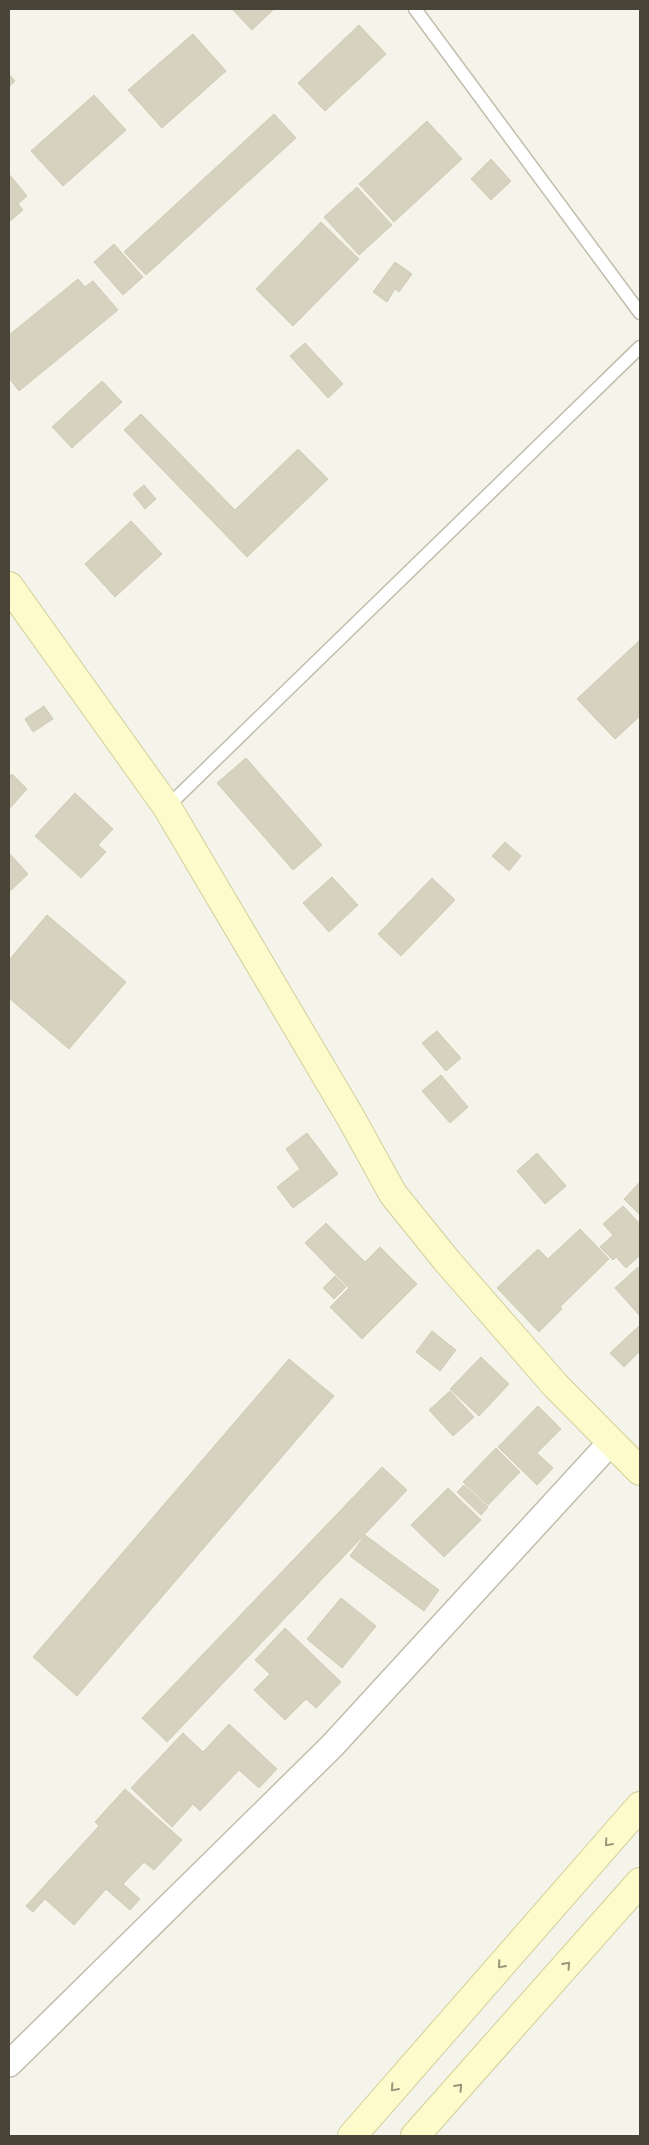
<svg xmlns="http://www.w3.org/2000/svg" width="649" height="2145" viewBox="0 0 649 2145" font-family="Mulish,sans-serif">
  <rect width="100%" height="100%" fill="#f5f4ea"/>
  <!-- building -->
  <path fill="#d6d2c0" stroke="#d1cbb3" d="M232,9H274L252,30Z
    M359,25L386,54L325,111L298,83Z
    M193,34L226,71L162,128L128,90Z
    M9,74L15,81L9,87Z
    M94,95L126,130L63,186L31,151Z
    M274,114L296,138L146,275L124,252Z
    M427,121L462,159L394,222L359,184Z
    M491,159L511,181L491,200L471,179Z
    M9,174L27,196L18,204L23,210L9,222Z
    M357,187L392,225L359,255L324,217Z
    M321,222L359,259L293,326L256,289Z
    M114,244L143,277L123,295L94,262Z
    M395,262L412,274L399,292L395,289L387,302L373,292Z
    M78,279L85,287L93,281L118,310L19,391L9,378V335Z
    M305,343L343,384L328,398L290,356Z
    M102,381L122,402L72,448L52,427Z
    M141,414L235,510L298,449L328,479L247,557L124,430Z
    M144,485L156,499L145,509L133,494Z
    M131,521L162,554L115,597L85,564Z
    M640,640V716L615,739L577,699Z
    M44,706L53,719L33,732L25,719Z
    M246,758L322,845L293,870L217,783Z
    M12,774L27,789L9,809V777Z
    M75,793L113,829L98,845L106,852L81,878L35,836Z
    M505,842L521,856L509,871L492,856Z
    M9,853L28,874L9,892Z
    M332,877L358,905L329,932L303,903Z
    M432,878L455,900L401,956L378,934Z
    M47,915L126,982L69,1049L9,998V960Z
    M437,1031L461,1058L446,1071L422,1043Z
    M441,1075L468,1107L450,1123L422,1091Z
    M307,1133L338,1174L293,1208L277,1187L300,1169L286,1149Z
    M537,1153L566,1186L545,1204L517,1171Z
    M640,1182V1215L624,1199Z
    M623,1206L640,1224V1255L626,1268L616,1257L613,1260L600,1247L613,1235L603,1224Z
    M326,1223L365,1262L380,1247L417,1284L362,1339L330,1307L349,1288L305,1243Z
    M580,1229L609,1259L560,1307L562,1309L539,1332L497,1288L538,1249L548,1259Z
    M638,1267L640,1269V1316L615,1288Z
    M335,1276L346,1287L334,1299L323,1288Z
    M640,1325V1351L624,1367L610,1353Z
    M432,1331L456,1350L440,1371L416,1352Z
    M481,1357L509,1384L479,1416L450,1389Z
    M289,1359L334,1396L77,1696L33,1657Z
    M450,1391L474,1417L453,1436L429,1410Z
    M538,1406L561,1429L537,1453L553,1468L537,1485L498,1447Z
    M496,1448L520,1472L488,1505L463,1482Z
    M382,1467L407,1490L167,1742L142,1718Z
    M464,1485L488,1507L481,1515L457,1492Z
    M448,1488L481,1520L444,1557L411,1525Z
    M365,1535L439,1590L424,1611L350,1556Z
    M341,1598L376,1626L342,1668L307,1639Z
    M285,1628L341,1682L316,1708L306,1699L285,1720L254,1690L270,1674L255,1660Z
    M229,1724L277,1769L259,1788L239,1770L200,1811L193,1804L172,1827L131,1788L183,1733L203,1752Z
    M125,1789L182,1840L154,1870L144,1862L123,1884L140,1899L130,1910L106,1889L74,1925L45,1899L33,1912L26,1906L99,1826L95,1822Z"/>
  <g fill="none" stroke-linecap="round" stroke-linejoin="round">
    <!-- lane casing -->
    <g stroke="#c0bdad" stroke-width="15">
      <path id="lane" d="M415,9L640,313
        M167,807L640,347"/>
    </g>
    <!-- street casing -->
    <g stroke="#c0bdad" stroke-width="28">
      <path id="street" d="M9,2064L332,1746L611,1442"/>
    </g>
    <!-- secondary casing -->
    <g stroke="#d3cf9b" stroke-width="30">
      <path id="secondary" d="M9,586L167,807L351,1118L393,1194L447,1261L556,1386L640,1471
        M352,2136L640,1806
        M415,2136L640,1882"/>
    </g>
    <!-- lane -->
    <use href="#lane" stroke="#fff" stroke-width="12"/>
    <!-- street -->
    <use href="#street" stroke="#fff" stroke-width="25"/>
    <!-- secondary -->
    <use href="#secondary" stroke="#fdfbcc" stroke-width="28"/>
  </g>
  <!-- one-way arrows -->
  <defs><path id="oneway-chevron" d="M-2-3.5L2.5 0L-2 3.5" fill="none" stroke-width="1.6" stroke-linecap="round" stroke-linejoin="round" transform="scale(1.25)"/></defs>
  <g stroke="#99977b">
    <use href="#oneway-chevron" transform="translate(608 1843) rotate(131)"/>
    <use href="#oneway-chevron" transform="translate(501 1965) rotate(131)"/>
    <use href="#oneway-chevron" transform="translate(567 1965) rotate(-48)"/>
    <use href="#oneway-chevron" transform="translate(459 2087) rotate(-48)"/>
    <use href="#oneway-chevron" transform="translate(394 2088) rotate(131)"/>
  </g>
  <!-- border -->
  <rect width="649" height="2145" fill="none" stroke="#484538" stroke-width="20"/>
</svg>
